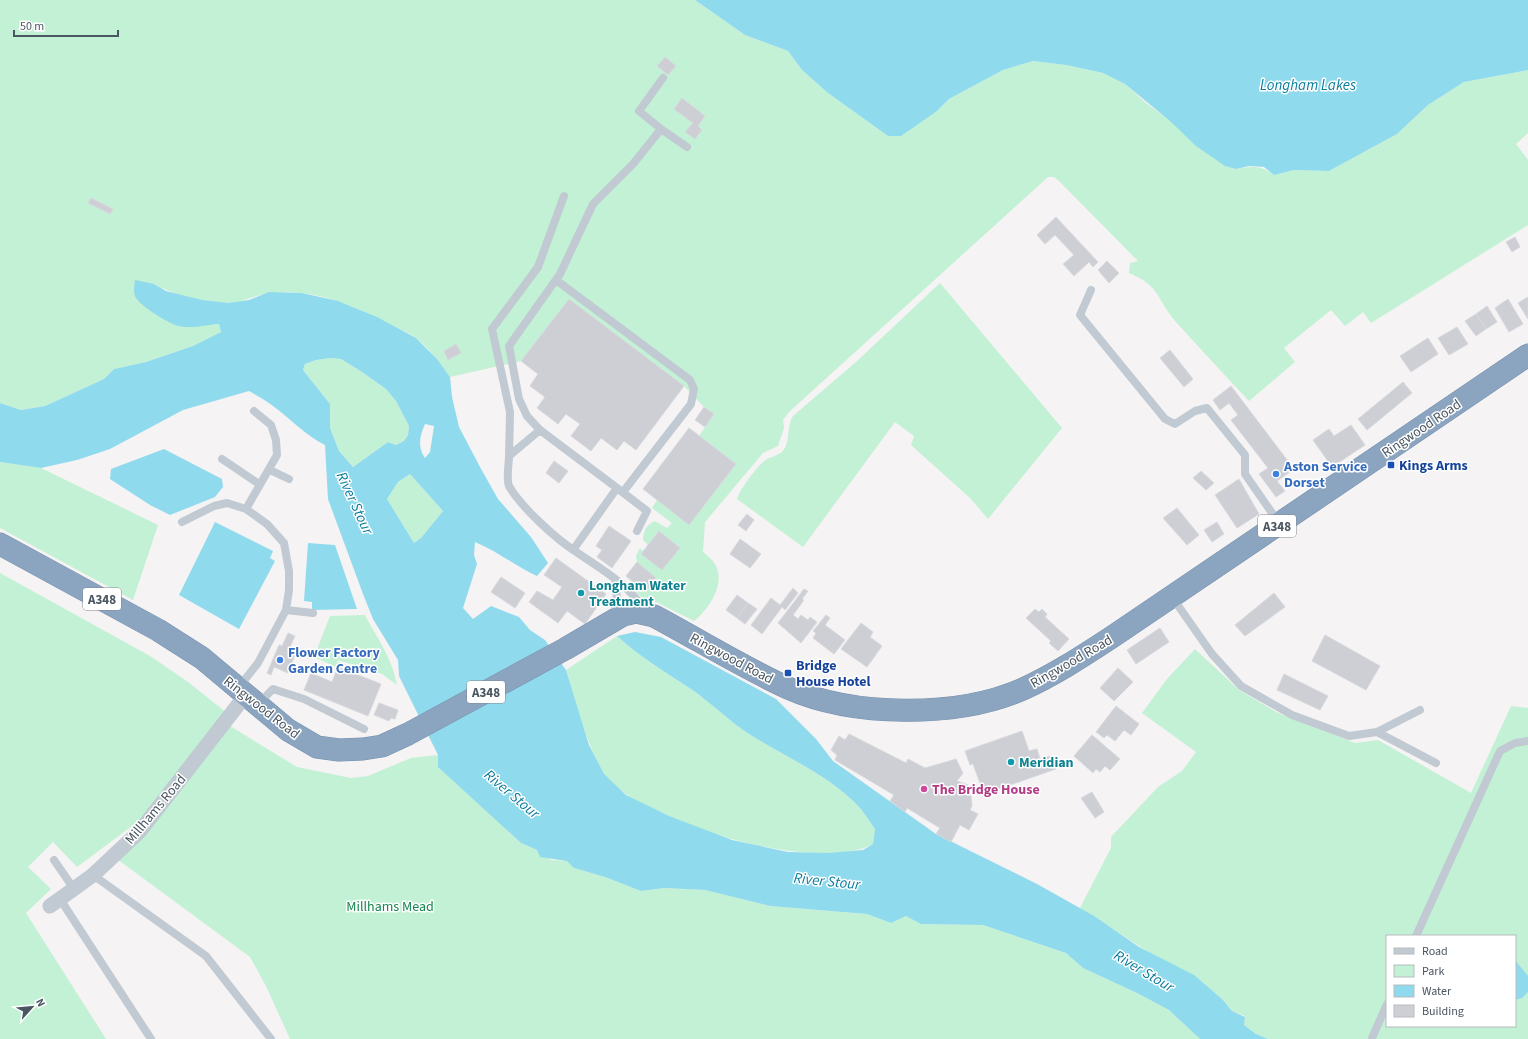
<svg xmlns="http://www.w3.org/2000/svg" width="1528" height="1039" viewBox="0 0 1528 1039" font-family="'Source Sans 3',sans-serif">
  <rect width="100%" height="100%" fill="#f5f3f3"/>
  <!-- green -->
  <path fill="#c3f1d5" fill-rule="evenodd" d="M0,0H695L745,35L788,51L802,70L828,93L888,136L937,111L949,99L1003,70L1033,61L1066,65L1103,73L1125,84L1146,103L1236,169C1251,166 1261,165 1274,175L1294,170L1329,171L1397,134L1428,105L1464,82L1528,70V133L1516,144L1528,160V225L1371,323L1363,312L1345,326L1331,310L1284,348L1295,362L1249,401C1224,375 1200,348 1176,322C1156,299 1161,286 1129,273L1130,263L1138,261L1059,181L1054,177H1048L789,412L783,420L784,428L778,446L763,453L705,522L703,552C708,556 714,561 716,566C725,585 709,609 694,621L656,602L641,597L631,586L630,580L645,592L656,578L637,562L636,556L640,548L643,551L641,554L662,570L680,548L659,532L648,545L643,540C643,531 647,524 655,521L667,528L672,523L652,508L657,500L689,525L736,464L699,436L714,414L704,407L684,386L569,299L521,361L450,377C440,363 429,348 416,338C409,333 401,330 394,327C357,306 314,288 271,293C257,294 244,302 230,303C210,304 171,294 154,284L147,308L179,326L219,324L221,332L193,346L146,362L114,369L104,379L45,406L21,410L0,403Z
    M940,283L1062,428L988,519L970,498L911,445L914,436L895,422L803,547L737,499C741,488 755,469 764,461C769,457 778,456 783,451C791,441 786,427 793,416L856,362Z
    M330,358L341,359L362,372L386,389L396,401L409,426L408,435L404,441L396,445L388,442L353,467L339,451L330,428V404L303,370L305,364L316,360Z
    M0,462L41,468L158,525L133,600L0,528Z
    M410,474L443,511L421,538L414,543L387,499L398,482Z
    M0,573L150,656L188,682L227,713L152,811L77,867L53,842L28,867L51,889L26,913L106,1039H0Z
    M365,615C379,642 391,655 397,685L382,674L338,660L336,667L314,657L330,616Z
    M617,636C640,657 665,672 691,689C710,702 727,719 746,732C784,757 827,773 859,807C866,813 870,822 875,829L873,844C817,875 643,823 604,775C601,771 599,764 596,759C583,731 575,699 566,670Z
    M1195,649L1239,690L1278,713L1355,743L1378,740L1471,793L1511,706L1528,708V1039H1268L1256,1034L1244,1025L1245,1016L1232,1011L1223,1000L1080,908L1111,848V837L1158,787L1182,771L1196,752L1142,713L1167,679ZM1387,936H1515V1026H1387Z
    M230,726L297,767L351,778L368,776L411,758L438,755L439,767L521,843L537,850L551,860L568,861L574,868L605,877L641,891L664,888L705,890L770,906L867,914L891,923L906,916L922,924L983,925L1066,953L1083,968L1139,994L1169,1010L1200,1039H290L266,986L250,957L117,859Z"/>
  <!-- water -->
  <path fill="#90daee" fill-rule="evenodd" d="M695,0H1528V70L1464,82L1428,105L1397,134L1329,171L1294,170L1274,175L1264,167L1249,166L1236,169L1225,166L1196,146L1170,121L1125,84L1103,73L1066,65L1033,61L1003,70L949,99L937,111L901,136H888L828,93L802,70L788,51L745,35Z
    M135,280L154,284L166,291L202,300L228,303L249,300L269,292L302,293L338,301L377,317L416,338L437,359L450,377L452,397L459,427L480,467L498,499L531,537L548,563L537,576C515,566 497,551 475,542L474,555L477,564L463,608L473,619L491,606L519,617L530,630L545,640L566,670L589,745L604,774L626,795L669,816L732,840L788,852L828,853L863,850L873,844L875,829C870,822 865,813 859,807C827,773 784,757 746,732C727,719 710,702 691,689C665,672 640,657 617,636L635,632L661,637L776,699L816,739L833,761L936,834L1037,884L1094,916L1139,947L1194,975L1223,1000L1232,1011L1245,1017L1244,1025L1256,1034L1268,1039H1200L1169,1010L1139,994L1083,968L1066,953L983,925L921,924L906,916L891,923L867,914L770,906L705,890L664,888L641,891L605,877L574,868L567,861L540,857L537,850L521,843L438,767V755L399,676L398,660L373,619L363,594L328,499L325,445C305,435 291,419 273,406C266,400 257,396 249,391L183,410L110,449L77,460L41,468L0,462V403L21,410L45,406L104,379L114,369L146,362L193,346L221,332L219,324C207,325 190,329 178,326C168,323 142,307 136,298C133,293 134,286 135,280ZM330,358L341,359L362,372L386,389L396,401L409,426L408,435L404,441L396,445L388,442L353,467L339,451L330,428V404L303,370L305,364L316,360ZM425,424L434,426L430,452L425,458C417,447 420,435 425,424ZM410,474L443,511L421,538L414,543L387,499L398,482Z
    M164,449L222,479L223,487L215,497L170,515L150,505L110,479L111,469Z
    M215,522L273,551L270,558L275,561L239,629L179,595Z
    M308,543L335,545L357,609L312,610V602L304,601Z
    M1515,960L1528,976V992L1522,998L1515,1000Z"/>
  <!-- building -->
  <path fill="#cdcfd5" stroke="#d7d9de" d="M665,57L676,66L668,75L657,66Z
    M682,98L705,116L698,126L702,130L695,139L685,132L693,123L674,109Z
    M91,198L113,209L110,214L88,203Z
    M1056,217L1098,262L1093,267L1089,262L1074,276L1063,264L1074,255L1055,235L1045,244L1037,235Z
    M1515,237L1520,247L1512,252L1506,242Z
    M1107,261L1119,273L1109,283L1098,270Z
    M1528,297V319L1518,303Z
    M569,299L684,386L636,450L624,441L617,450L601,438L591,451L571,436L580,424L566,414L558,424L537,408L545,397L530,386L538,374L521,361Z
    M1508,299L1523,324L1509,332L1495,308Z
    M1487,306L1497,322L1486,329L1476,314Z
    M1476,314L1486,329L1476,336L1465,321Z
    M1457,327L1468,344L1449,355L1438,338Z
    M1428,338L1438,354L1411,372L1400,356Z
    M456,344L461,353L448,360L444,351Z
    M1170,350L1193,379L1184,387L1160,358Z
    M1403,382L1412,393L1367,430L1358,419Z
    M1231,386L1294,469L1277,481L1285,491L1276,497L1259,474L1268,468L1231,420L1238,415L1229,403L1220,410L1213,400Z
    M704,407L714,414L705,427L695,420Z
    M1351,425L1365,445L1332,467L1313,440L1329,429L1334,436Z
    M689,428L736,464L689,525L643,489Z
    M554,461L568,471L559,483L546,473Z
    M1201,471L1214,483L1206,490L1193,478Z
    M1239,479L1259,514L1237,528L1215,495Z
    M1177,508L1199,535L1187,545L1163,518Z
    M747,514L754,520L746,531L738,525Z
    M1217,522L1224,534L1212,542L1204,530Z
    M609,526L631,541L612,568L597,557L602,550L596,546Z
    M659,531L680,548L662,570L641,554Z
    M740,539L761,554L750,568L730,554Z
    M556,558L606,594L585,624L567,611L558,623L529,602L537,591L553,600L562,587L544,575Z
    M637,562L656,578L645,592L626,576Z
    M501,577L525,593L515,608L491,592Z
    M793,588L798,593L785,610L782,607L762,634L751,625L771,598L780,605Z
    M804,589L808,591L802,599L804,600L793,615L798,619L801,615L808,620L810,617L817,622L801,643L778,623Z
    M1274,593L1285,607L1245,636L1235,625Z
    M737,595L748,603L737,618L726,610Z
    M748,603L757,609L745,624L737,618Z
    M1035,609L1039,612L1042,609L1047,614L1045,617L1069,639L1058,651L1049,643L1051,641L1026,618Z
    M826,615L830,618L825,625L845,640L834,654L813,638L816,633L813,631Z
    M861,623L873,632L870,637L882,646L867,667L841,649Z
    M1160,628L1169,642L1136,664L1127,650Z
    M288,633L295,636L289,649L296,652L288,673L274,667L271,675L267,673L279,645L282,646Z
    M1325,635L1380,666L1366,690L1312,661Z
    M338,667L381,684L368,716L304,690L311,673L332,682Z
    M1118,668L1133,682L1114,701L1100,688Z
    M1284,674L1328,696L1320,710L1277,690Z
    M379,703L398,710L395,719L391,718L389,721L374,715Z
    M1116,706L1139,724L1131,735L1124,730L1115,741L1107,735L1104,738L1096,732Z
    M1022,731L1029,751L1037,749L1040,759L1051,756L1056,769L984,794L973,764L970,765L965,751Z
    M849,734L906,763L908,759L925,768L956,759L963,773L957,781L968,785L965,792L971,796L972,806L970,810L978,814L969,830L960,825L951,842L939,835L936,834L940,828L907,808L905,812L890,801L894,795L835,760L837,755L831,750L839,736L845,740Z
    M1092,735L1120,759L1110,770L1105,766L1100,772L1096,769L1093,773L1074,756Z
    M1092,792L1104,812L1095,818L1081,798Z"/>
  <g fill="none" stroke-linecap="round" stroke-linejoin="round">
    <!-- highway casing -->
    <g stroke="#7690ad" stroke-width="23">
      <path id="highway" d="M0,544L158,630L202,658L288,730L317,747L339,750L363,749L382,746L408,734L565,649L623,615L636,612L654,616C699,640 742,667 788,688C853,717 957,718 1023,689C1054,675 1083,656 1112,637L1528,355"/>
    </g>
    <!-- lane -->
    <path stroke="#c1cad2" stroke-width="8" d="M661,129L639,111L663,78
      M556,280L690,380L694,389L691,404L623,492
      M1091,290L1080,315L1165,419L1175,424L1195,411L1207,408L1245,455V474L1279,523
      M540,430L617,488
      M509,456L510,412L492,329L538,267L564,196
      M222,459L259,484
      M270,470L289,479
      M182,522L214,506L227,503L246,509
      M573,550L617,488L647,511L637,531
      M1172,597L1212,654L1241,686L1292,715L1349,736L1377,732L1420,710
      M286,610L313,613
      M644,610C629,584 599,568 575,551C556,539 520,506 509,486C506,479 509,464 509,456L540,430L527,416L519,399L509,346L560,274L593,204L633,164L661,129L687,147
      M613,615C618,603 617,592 615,579
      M238,688L258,663L286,610L289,590V571L284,543L267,524L246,509L277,455L276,440L271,425L254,411
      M258,704L273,689L304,699L364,729
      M1377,732L1436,763
      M54,860L74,889
      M93,875L206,956L271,1039
      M60,899L151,1039
      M1416,936L1500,751L1515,743L1528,741
      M1372,1038L1387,1004"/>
    <!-- street -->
    <path stroke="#c1cad2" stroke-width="15" d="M50,906L93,875L140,831L245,696"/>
    <!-- highway -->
    <use href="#highway" stroke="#8ba5c1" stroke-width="22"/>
  </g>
  <!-- markers -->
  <g fill="#1a4fb4" stroke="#fff" stroke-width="1.5">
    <rect x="1387" y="461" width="8" height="8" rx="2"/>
    <rect x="784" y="669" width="8" height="8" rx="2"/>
  </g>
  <g fill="#3f7fe0" stroke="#fff" stroke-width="1.5">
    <circle cx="1276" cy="474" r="4"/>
    <circle cx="280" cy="660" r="4"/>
  </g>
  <g fill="#0f9aa8" stroke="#fff" stroke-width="1.5">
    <circle cx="581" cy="593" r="4"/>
    <circle cx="1011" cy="762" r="4"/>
  </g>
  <circle fill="#d1479c" stroke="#fff" stroke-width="1.5" cx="924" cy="789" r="4"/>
  <g text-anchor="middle" stroke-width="3" stroke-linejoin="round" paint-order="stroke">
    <!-- shield labels -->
    <g fill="#fff" stroke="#808990" stroke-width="1">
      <rect x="1258" y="515" width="38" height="22" rx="3"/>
      <rect x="83" y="588" width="38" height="22" rx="3"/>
      <rect x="467" y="681" width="38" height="22" rx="3"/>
    </g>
    <g font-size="13" font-weight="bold" fill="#4a5661">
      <text x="1277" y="531">A348</text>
      <text x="102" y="604">A348</text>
      <text x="486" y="697">A348</text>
    </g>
    <!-- street labels -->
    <g font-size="14" fill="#4a5661" stroke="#fff">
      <text transform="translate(1421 428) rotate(-34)" y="5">Ringwood Road</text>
      <text transform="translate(732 658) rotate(28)" y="5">Ringwood Road</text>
      <text transform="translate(1071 661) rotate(-30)" y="5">Ringwood Road</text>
      <text transform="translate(262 707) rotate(38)" y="5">Ringwood Road</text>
      <text transform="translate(155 809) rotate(-50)" y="5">Millhams Road</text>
    </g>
    <!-- transit labels -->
    <g font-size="14" font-weight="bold" fill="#164399" stroke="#fff" text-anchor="start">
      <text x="1399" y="470">Kings Arms</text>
      <text x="796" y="670">Bridge<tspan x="796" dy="16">House Hotel</tspan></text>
    </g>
    <!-- shop labels -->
    <g font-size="14" font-weight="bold" fill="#366cbe" stroke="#fff" text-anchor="start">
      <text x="1284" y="471">Aston Service<tspan x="1284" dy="16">Dorset</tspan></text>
      <text x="288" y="657">Flower Factory<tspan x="288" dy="16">Garden Centre</tspan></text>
    </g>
    <!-- culture labels -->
    <g font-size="14" font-weight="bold" fill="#0d838f" stroke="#fff" text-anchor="start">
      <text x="589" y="590">Longham Water<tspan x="589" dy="16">Treatment</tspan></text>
      <text x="1019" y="767">Meridian</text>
    </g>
    <!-- hotel labels -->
    <g font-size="14" font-weight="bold" fill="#b23c85" stroke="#fff" text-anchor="start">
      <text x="932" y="794">The Bridge House</text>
    </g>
    <!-- park labels -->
    <g font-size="14" fill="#17864f" stroke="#fff">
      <text x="390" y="911">Millhams Mead</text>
    </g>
    <!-- water labels -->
    <g font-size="15" font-style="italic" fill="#0c7c9b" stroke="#fff">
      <text x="1308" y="90">Longham Lakes</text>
      <text transform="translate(355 503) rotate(65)" y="5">River Stour</text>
      <text transform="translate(512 794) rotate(40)" y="5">River Stour</text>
      <text transform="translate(827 881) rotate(6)" y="5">River Stour</text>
      <text transform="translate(1144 971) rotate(31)" y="5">River Stour</text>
    </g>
  </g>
  <!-- legend -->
  <rect x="1386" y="935" width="130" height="92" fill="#ffffff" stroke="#b7bbc0"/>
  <rect x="1394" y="948" width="20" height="6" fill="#c1cad2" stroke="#b7bbc0"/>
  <text x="1422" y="955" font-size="12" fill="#4a5661">Road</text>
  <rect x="1394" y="965" width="20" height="12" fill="#c3f1d5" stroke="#b7bbc0"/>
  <text x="1422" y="975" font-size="12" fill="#4a5661">Park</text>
  <rect x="1394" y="985" width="20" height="12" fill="#90daee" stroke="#b7bbc0"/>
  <text x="1422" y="995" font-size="12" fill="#4a5661">Water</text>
  <rect x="1394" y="1005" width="20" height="12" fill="#cdcfd5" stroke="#b7bbc0"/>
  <text x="1422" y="1015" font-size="12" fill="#4a5661">Building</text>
  <!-- north arrow -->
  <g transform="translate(32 1007) rotate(63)" stroke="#ffffff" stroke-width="3" paint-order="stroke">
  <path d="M0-3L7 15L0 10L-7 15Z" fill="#4a5661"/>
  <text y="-6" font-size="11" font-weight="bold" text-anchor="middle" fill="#4a5661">N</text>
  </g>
  <!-- scale -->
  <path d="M14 30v6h104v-6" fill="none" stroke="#4a5661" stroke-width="2"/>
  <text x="20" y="30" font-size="12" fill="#4a5661" stroke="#ffffff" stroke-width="3" paint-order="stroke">50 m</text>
</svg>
